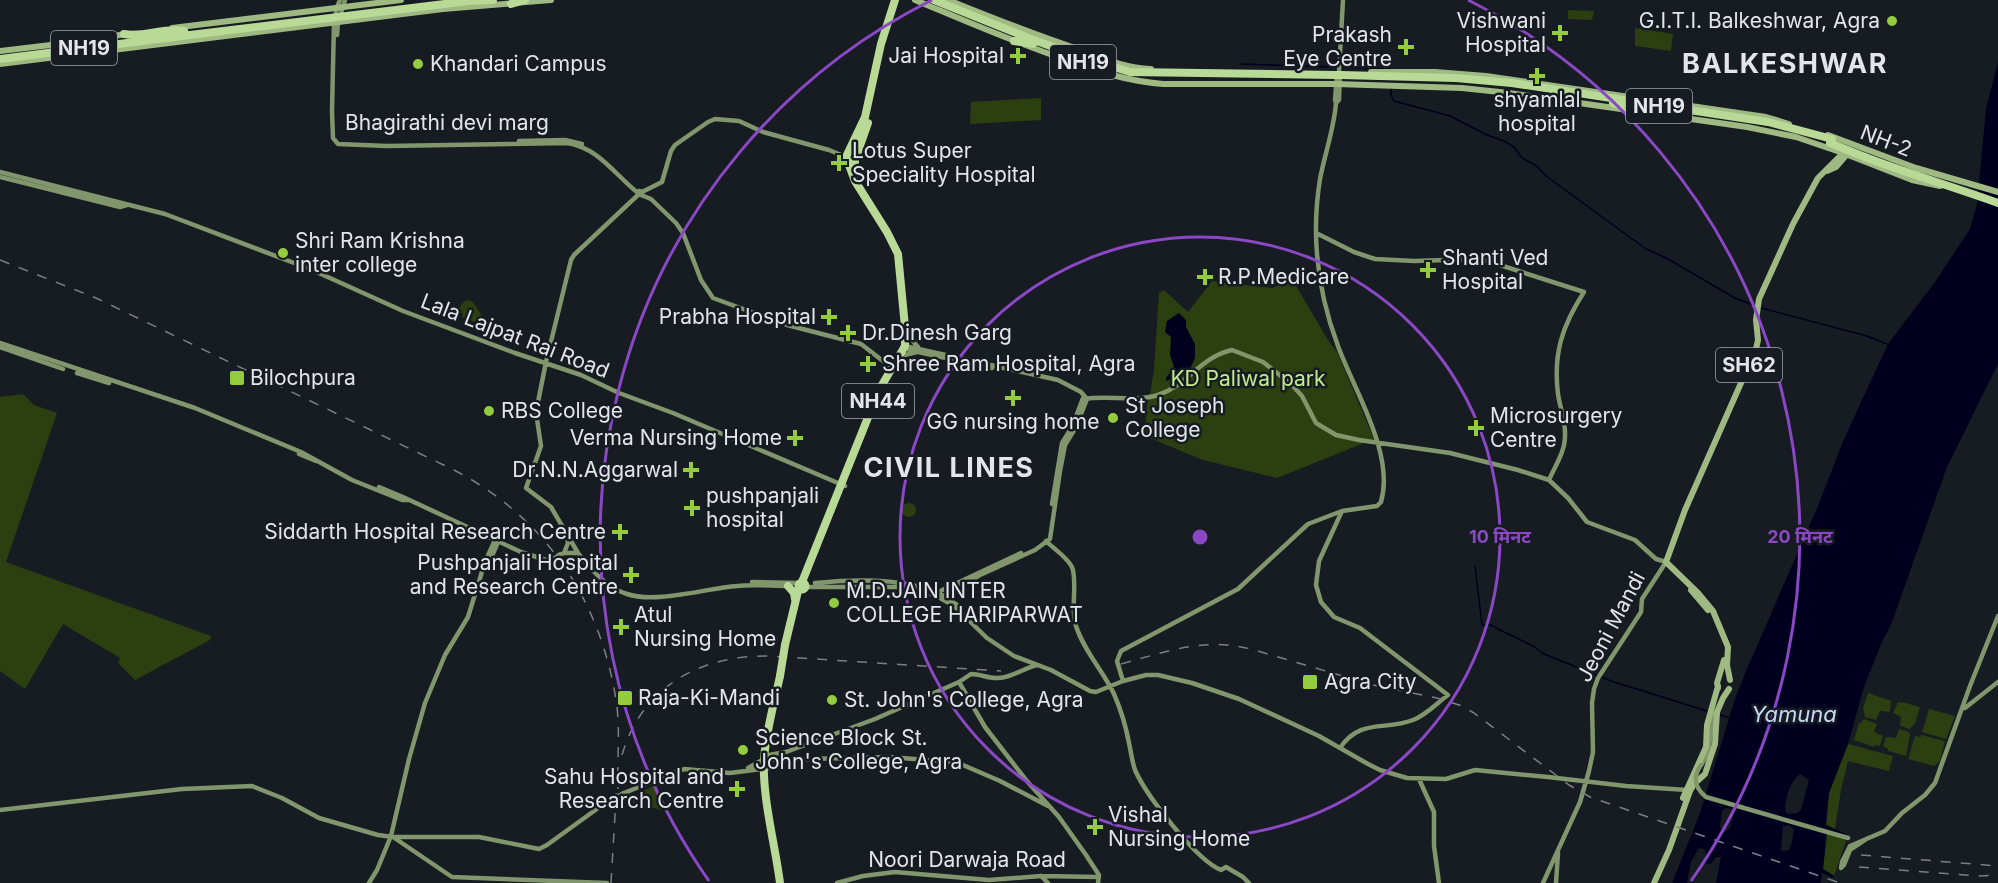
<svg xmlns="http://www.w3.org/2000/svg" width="1998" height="883" viewBox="0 0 1998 883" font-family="Inter,'Noto Sans Devanagari',sans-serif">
  <rect width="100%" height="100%" fill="#171b22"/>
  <!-- green -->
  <path fill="#2c3f10" d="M1568,10L1594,11L1592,20L1568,19Z
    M1635,28L1673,34L1671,51L1635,46Z
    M1041,98V120L970,124L971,102Z
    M1292,279L1328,340L1337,352L1374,439L1277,478L1203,460L1145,436L1147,404L1150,395L1154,369L1159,293L1164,290L1188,312L1212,281L1273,288Z
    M466,300L473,302L482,316L474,322L462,317L463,314L458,311L460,306Z
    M23,394L34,405L57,413L6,562L211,636L210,640L135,680L118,663L120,658L63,624L25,689L0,671V397Z
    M902 510a7 7 0 1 1 14 0a7 7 0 1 1-14 0Z
    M1868,693L1891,701L1890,712L1880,711L1876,720L1865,717L1863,708Z
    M1898,702L1901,703L1902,702L1920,707L1915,723L1910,729L1900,726L1901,717L1893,713Z
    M1929,709L1955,716L1946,739L1922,732Z
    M1864,719L1877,724L1874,732L1883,736L1880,746L1875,745L1874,747L1854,740L1859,723H1861Z
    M1899,729L1909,732L1910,735L1906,756L1888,751V749L1883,746L1886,737L1896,738Z
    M1921,735L1945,741L1940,761L1934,766L1908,759L1915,736L1920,737Z
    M1848,744L1893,756L1889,771L1848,761L1841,790L1835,829L1826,825L1829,793Z
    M657,784L661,810L633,803V796Z
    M1827,831L1843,835L1846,841L1834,876L1823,869Z"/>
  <!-- water -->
  <path fill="#00001e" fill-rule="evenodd" d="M1998,62V364L1947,467L1892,622L1881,644L1864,687L1848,744L1829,793L1826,825L1848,835L1827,831L1823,869L1834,876L1833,878L1822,873L1821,883H1716L1721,857H1716L1711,864H1705L1706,851L1701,848L1698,849L1691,862L1687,883H1672L1699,816L1736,696L1747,669L1818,506L1844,439L1880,361L1888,344L1935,282L1970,229L1977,204L1986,109ZM1800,774L1809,780L1801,810L1797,813L1788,814L1785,811C1785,798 1790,781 1800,774ZM1726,808L1732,809L1734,813L1730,828L1725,832L1722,831L1720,827L1722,811ZM1789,825L1794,829L1792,842L1789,850L1783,851L1781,850L1783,826Z
    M1179,313L1186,320V327L1195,344V358L1189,371L1166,381V378L1174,367L1170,355L1171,337L1165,332L1167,321Z"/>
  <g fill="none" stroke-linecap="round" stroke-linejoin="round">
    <!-- stream -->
    <path stroke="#00001e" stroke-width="1.5" d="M1241,64L1336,67
      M1341,67L1390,69
      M1391,88V95L1394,101L1450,116L1487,135L1504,141L1514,147L1522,158L1537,166L1546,176L1646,249L1666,258L1735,298L1754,305
      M1761,308L1867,336L1889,345
      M1475,566L1482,625H1491L1498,629L1533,646L1544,654L1611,681L1707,711
      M1720,715L1730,718"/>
    <!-- secondary -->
    <path stroke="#81966c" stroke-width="4.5" d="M340,0L337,7L334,23L332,111L333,138L338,144L387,146L567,143C599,148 614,174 638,193
      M337,35L338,23L345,0
      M1336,103L1335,100L1337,74L1339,72L1343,0
      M519,141L565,140L582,144
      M0,172L165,214L310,269L403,311L515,353L581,375L619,393L673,413L845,486
      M0,177L120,207L127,205
      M642,192L662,182L671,151L675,145L708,122L715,119L739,121L763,132L829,150L846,157
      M641,195L651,199L676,223L683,233L701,280L713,298L787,325L861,344L892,368
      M1316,233L1354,252L1375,259L1414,261L1481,259L1584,292C1562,326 1553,354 1558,394C1560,408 1566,422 1565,436C1565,452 1555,466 1549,480
      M910,338L918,347
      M0,343L195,408L301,452L352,480L402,500H408
      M905,346L1058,380L1081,392L1087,399L1076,427L1065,445L1060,471L1050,539L1035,550L980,575L940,598
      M0,347L63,369
      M909,350L992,368
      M905,355L917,352
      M77,373L109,383
      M1084,399C1107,395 1136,402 1158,395C1188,385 1200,357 1232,350L1263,362L1291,384L1302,396L1316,423L1336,435L1359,440L1450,453L1518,470L1549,480L1568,498L1587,522L1635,540L1656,559L1666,562L1642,599L1641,612L1598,678L1594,689L1592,703L1593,752L1589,771L1580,802L1543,883
      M299,454L316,461
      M379,487L403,497L521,552L546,560L555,558
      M1052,504L1062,443L1072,427L1083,398
      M1046,541C1054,549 1067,557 1072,567C1078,582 1070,609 1076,626C1084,651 1103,671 1114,694C1121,710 1126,727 1129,743C1131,752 1132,761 1135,770C1146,795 1196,860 1221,870L1226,867L1243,877L1249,883
      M564,553L568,543L567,536
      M578,553L551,507L526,488L541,446L536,412L546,362L571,260L574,255L639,194L642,195V192L639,191V194
      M559,555L564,553H578C590,569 608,588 627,594C656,604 707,588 737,586C754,584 771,586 788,586
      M485,568L489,563L498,542
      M752,582L800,583
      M815,583C858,579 923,576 957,605
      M806,587H906L935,595L954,606L987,638L1014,656L1051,670L1090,691L1096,692L1123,681L1146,675H1158L1192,683L1239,699L1319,736L1368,764L1380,770L1407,778L1446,779L1475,770L1548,777L1626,786L1687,790
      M935,595L938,592L1021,553
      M1123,681L1117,661L1121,651L1238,589L1308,524L1342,511L1377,506L1381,502C1395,454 1354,390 1338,346C1318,293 1311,235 1320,179C1325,153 1334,129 1336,103L1339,100L1340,73
      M959,682L985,727L1026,780L1059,817L1086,855L1099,875L1098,883
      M1965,708L1998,682
      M1340,748C1360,718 1385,731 1413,720C1426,715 1437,703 1448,695L1360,628L1334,617L1321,602L1316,585L1319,561L1342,511
      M769,755L786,752L875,719L959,682L971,674C980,674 987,678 996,678C1009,679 1024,668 1037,665
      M769,760L889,757L951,762L963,765L1000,781L1048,806
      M1701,765L1708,753L1714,714
      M748,768L764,759
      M1419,779L1434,812V846L1439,883
      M624,793L684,769L730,773L769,768
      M0,810L182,789L252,786L282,798L319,818L378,835L393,837L452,877L607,883
      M395,837H479L539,849L547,845L605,803
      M1868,838L1850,850L1844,865L1841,868L1842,862L1850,846L1885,831L1902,813L1925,795L1935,783L1970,686L1998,616
      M1041,876L1048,883
      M369,883L377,870L391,836L409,759L425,703L445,655L468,617L485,562L495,540
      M837,883L863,876L895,872L989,880L1041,876L1099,877
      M1556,883L1558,853"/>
    <!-- primary -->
    <path stroke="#9eb982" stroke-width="6" d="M915,0C963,20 1011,41 1061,58C1095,71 1127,81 1163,84H1336L1462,88L1509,93L1747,127L1796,137L1843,153L1912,180L1940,186
      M948,0C990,17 1032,34 1075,48C1100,57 1124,68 1151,69
      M172,28L401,0
      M0,51L76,42L126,34
      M0,64L443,9L551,0
      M1371,72H1435L1486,76L1766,117L1789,124
      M1828,135L1916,168L1998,192
      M1827,171L1836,167L1848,153
      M1691,590L1708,610
      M1730,680L1727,665L1728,647L1713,611L1698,593L1666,562L1685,510L1756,349L1758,340L1756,320L1759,299L1793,224L1813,187L1818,178L1845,151
      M1718,688L1717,683L1724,660
      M1683,798L1706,747L1707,725L1718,686
      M1654,883L1669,850L1690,791L1694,784L1705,774L1715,744L1717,712L1723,698L1729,689"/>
    <!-- highway -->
    <path stroke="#b9d996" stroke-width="8" d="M934,0L1031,39L1078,56L1130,72L1336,75
      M469,1L493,0
      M511,4L525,0
      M124,34C144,38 164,27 184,31
      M1014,41L1033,44
      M0,59L190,35
      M1341,75L1456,78L1512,83L1768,122L1832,139
      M1613,103L1634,111
      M1865,157C1909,174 1954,187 1998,203
      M855,174V160L868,123
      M802,582L879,390L905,346V327L898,254L887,232L855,181L846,157L865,117L881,44L895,0
      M798.5 586a3.5 3.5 0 1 1 7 0a3.5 3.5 0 1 1-7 0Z
      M788,586L794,593L795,599
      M785,645L799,587
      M780,883C775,844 762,797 764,759C766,731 774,704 780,676"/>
    <!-- rail -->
    <path stroke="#7c7f85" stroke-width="1.5" stroke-dasharray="10 10" stroke-linecap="butt" d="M0,260L96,298L454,470C547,518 603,604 617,707C620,734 617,762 618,789
      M1121,664C1166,652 1203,637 1251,649L1373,685L1437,698L1462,706L1474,713L1569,785L1590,797L1840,883
      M622,755C642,686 701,655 769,656L1001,671
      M1861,855L1998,866
      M1859,867L1980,876L1998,875
      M611,883L617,781"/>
    <!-- secondary-bridge -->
    <path stroke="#81966c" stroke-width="4.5" d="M555,558L559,555
      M1701,765C1692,778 1695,788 1706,797L1848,838
      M605,803L624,793"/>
    <!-- highway-bridge -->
    <path stroke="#b9d996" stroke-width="8" d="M190,35L469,1
      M1336,75H1341
      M1830,143L1865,157
      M780,676L785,645"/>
  </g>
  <!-- distance rings -->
  <g fill="none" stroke="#8a48c5" stroke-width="3">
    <circle cx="1200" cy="537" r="300"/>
    <path d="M709 881A600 600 0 0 1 932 0M1468 0A600 600 0 0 1 1691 881"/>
  </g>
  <!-- markers -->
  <g fill="#93cd3d" stroke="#171b22" stroke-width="2">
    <circle cx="1892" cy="21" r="6"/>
    <path d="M1557 24h6v6h6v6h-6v6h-6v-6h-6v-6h6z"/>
    <path d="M1403 38h6v6h6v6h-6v6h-6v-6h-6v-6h6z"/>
    <path d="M1015 47h6v6h6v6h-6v6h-6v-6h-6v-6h6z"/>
    <circle cx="418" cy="64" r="6"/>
    <path d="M1534 67h6v6h6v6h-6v6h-6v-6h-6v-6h6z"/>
    <path d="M836 154h6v6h6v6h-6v6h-6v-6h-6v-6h6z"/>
    <circle cx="283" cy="253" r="6"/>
    <path d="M1425 261h6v6h6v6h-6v6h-6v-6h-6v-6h6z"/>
    <path d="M1202 268h6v6h6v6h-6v6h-6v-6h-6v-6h6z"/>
    <path d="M826 308h6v6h6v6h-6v6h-6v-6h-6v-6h6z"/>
    <path d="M845 324h6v6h6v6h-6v6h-6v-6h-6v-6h6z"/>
    <path d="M865 355h6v6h6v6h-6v6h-6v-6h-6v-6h6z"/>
    <rect x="229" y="370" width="16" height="16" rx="3"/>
    <path d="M1010 389h6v6h6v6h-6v6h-6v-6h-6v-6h6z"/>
    <circle cx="489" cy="411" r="6"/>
    <circle cx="1113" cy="418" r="6"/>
    <path d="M1473 419h6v6h6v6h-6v6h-6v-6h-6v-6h6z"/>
    <path d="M792 429h6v6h6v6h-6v6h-6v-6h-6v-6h6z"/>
    <path d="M688 461h6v6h6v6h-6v6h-6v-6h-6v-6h6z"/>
    <path d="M689 499h6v6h6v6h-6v6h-6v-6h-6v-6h6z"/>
    <path d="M617 523h6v6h6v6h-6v6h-6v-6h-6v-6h6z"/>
    <path d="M628 566h6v6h6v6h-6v6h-6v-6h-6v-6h6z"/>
    <circle cx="834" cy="603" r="6"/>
    <path d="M618 618h6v6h6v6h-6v6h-6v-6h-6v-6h6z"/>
    <rect x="1302" y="674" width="16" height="16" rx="3"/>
    <rect x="617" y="690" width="16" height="16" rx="3"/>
    <circle cx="832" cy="700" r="6"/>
    <circle cx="743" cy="750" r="6"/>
    <path d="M734 780h6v6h6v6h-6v6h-6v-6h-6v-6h6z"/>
    <path d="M1092 818h6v6h6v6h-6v6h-6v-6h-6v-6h6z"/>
  </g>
  <g text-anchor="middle" stroke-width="5" stroke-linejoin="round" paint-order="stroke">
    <!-- shield labels -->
    <g fill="#171b22" stroke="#a5a8ae" stroke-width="1.5">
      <rect x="51" y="31" width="66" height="34" rx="4.5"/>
      <rect x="1050" y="45" width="66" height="34" rx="4.5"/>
      <rect x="1626" y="89" width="66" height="34" rx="4.5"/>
      <rect x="1716" y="348" width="66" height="34" rx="4.5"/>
      <rect x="842" y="384" width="72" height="34" rx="4.5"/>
    </g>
    <g font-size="20" font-weight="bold" fill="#e2e5ea">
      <text x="84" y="55">NH19</text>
      <text x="1083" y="69">NH19</text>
      <text x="1659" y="113">NH19</text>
      <text x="1749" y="372">SH62</text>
      <text x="878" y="408">NH44</text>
    </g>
    <!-- poi labels -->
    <g font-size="21" fill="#e2e5ea" stroke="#171b22" text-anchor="start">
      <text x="1546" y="28" text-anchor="end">Vishwani<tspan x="1546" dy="24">Hospital</tspan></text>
      <text x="1880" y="28" text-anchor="end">G.I.T.I. Balkeshwar, Agra</text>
      <text x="1392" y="42" text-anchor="end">Prakash<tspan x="1392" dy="24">Eye Centre</tspan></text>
      <text x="1004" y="63" text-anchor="end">Jai Hospital</text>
      <text x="430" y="71">Khandari Campus</text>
      <text x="1537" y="107" text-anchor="middle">shyamlal<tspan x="1537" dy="24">hospital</tspan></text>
      <text x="852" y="158">Lotus Super<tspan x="852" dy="24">Speciality Hospital</tspan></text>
      <text x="295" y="248">Shri Ram Krishna<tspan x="295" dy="24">inter college</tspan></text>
      <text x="1442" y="265">Shanti Ved<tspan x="1442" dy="24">Hospital</tspan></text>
      <text x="1218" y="284">R.P.Medicare</text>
      <text x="816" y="324" text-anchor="end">Prabha Hospital</text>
      <text x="862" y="340">Dr.Dinesh Garg</text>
      <text x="882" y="371">Shree Ram Hospital, Agra</text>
      <text x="250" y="385">Bilochpura</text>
      <text x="1125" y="413">St Joseph<tspan x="1125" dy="24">College</tspan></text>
      <text x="501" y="418">RBS College</text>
      <text x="1490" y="423">Microsurgery<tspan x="1490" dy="24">Centre</tspan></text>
      <text x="1013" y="429" text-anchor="middle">GG nursing home</text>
      <text x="782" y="445" text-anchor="end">Verma Nursing Home</text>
      <text x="678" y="477" text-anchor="end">Dr.N.N.Aggarwal</text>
      <text x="706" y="503">pushpanjali<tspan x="706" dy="24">hospital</tspan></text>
      <text x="606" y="539" text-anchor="end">Siddarth Hospital Research Centre</text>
      <text x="618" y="570" text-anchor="end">Pushpanjali Hospital<tspan x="618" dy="24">and Research Centre</tspan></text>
      <text x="846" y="598">M.D.JAIN INTER<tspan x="846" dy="24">COLLEGE HARIPARWAT</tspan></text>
      <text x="634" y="622">Atul<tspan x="634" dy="24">Nursing Home</tspan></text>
      <text x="1324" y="689">Agra City</text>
      <text x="638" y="705">Raja-Ki-Mandi</text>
      <text x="844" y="707">St. John's College, Agra</text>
      <text x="755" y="745">Science Block St.<tspan x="755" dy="24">John's College, Agra</tspan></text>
      <text x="724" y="784" text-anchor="end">Sahu Hospital and<tspan x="724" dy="24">Research Centre</tspan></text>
      <text x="1108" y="822">Vishal<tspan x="1108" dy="24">Nursing Home</tspan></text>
    </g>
    <!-- street labels -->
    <g font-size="21" fill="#e2e5ea" stroke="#171b22">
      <text x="447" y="130">Bhagirathi devi marg</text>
      <text transform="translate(1886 141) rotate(21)" y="7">NH-2</text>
      <text transform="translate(515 336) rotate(21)" y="7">Lala Lajpat Rai Road</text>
      <text transform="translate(1611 627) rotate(-62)" y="7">Jeoni Mandi</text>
      <text x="967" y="867">Noori Darwaja Road</text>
    </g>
    <!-- park labels -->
    <g font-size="21" fill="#c0eb90" stroke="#171b22">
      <text x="1248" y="386">KD Paliwal park</text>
    </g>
    <!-- water labels -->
    <g font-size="22" font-style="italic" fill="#c5d7f8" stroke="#171b22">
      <text x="1794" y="722">Yamuna</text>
    </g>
    <!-- district labels -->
    <g font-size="27" font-weight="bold" letter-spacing="1.5" fill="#e2e5ea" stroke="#171b22">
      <text x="1785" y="73">BALKESHWAR</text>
      <text x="949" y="477">CIVIL LINES</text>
    </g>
  </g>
  <circle cx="1200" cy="537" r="9" fill="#8a48c5" stroke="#171b22" stroke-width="3"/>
  <g font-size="18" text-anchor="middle" font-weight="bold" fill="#8a48c5" stroke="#171b22" stroke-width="5" stroke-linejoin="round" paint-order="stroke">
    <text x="1500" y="543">10 मिनट</text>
    <text x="1800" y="543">20 मिनट</text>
  </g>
</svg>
